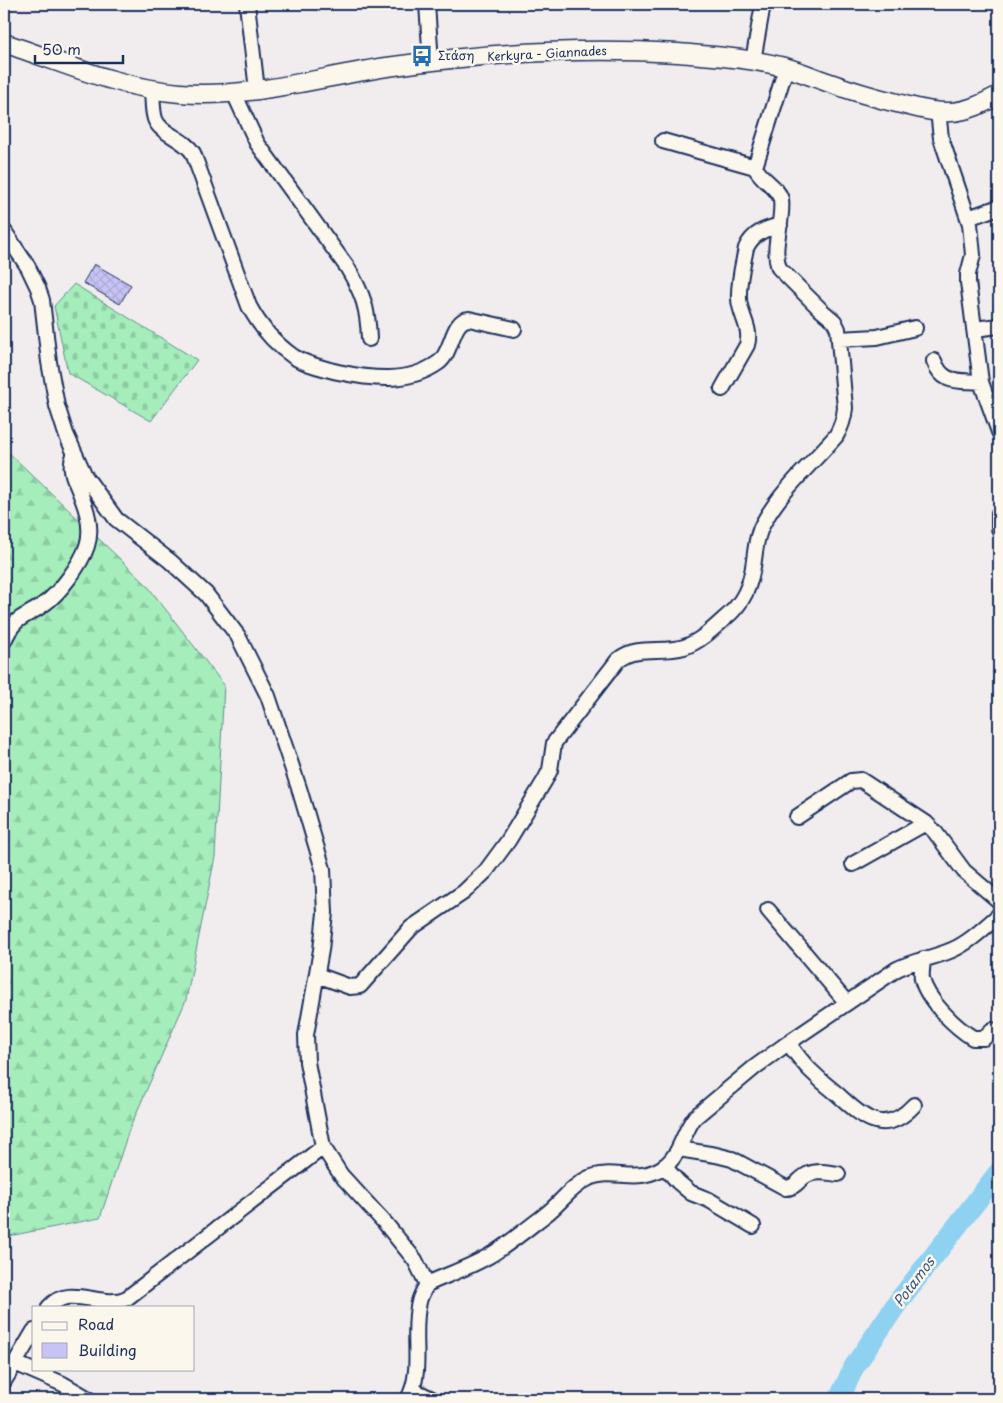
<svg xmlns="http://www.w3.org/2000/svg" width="1003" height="1403" viewBox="0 0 1003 1403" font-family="'Playpen Sans',sans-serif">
  <defs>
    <pattern id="forest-firs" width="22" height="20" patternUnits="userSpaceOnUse" patternTransform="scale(1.25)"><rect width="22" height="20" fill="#a5edbb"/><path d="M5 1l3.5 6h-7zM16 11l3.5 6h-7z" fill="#8dcca3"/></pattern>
    <pattern id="cemetery-stones" width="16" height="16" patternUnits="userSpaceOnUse" patternTransform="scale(1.25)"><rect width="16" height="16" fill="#a5edbb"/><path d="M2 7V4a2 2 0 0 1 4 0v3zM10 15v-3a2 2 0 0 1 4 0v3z" fill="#8dcca3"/></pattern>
    <pattern id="building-cross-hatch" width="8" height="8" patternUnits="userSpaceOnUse" patternTransform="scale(1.25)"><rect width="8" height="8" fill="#c8c3f5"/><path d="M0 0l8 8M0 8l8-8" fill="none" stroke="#aba8d4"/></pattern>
  </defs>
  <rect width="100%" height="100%" fill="#f1edee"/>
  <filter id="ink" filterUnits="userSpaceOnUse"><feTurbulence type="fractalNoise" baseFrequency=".02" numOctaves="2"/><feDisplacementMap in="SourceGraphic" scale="10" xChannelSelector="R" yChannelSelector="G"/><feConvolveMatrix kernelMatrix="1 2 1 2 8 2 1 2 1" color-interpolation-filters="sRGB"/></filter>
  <g filter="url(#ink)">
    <!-- forest -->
    <path fill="url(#forest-firs)" stroke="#608e8c" d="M4,448L146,584L224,685L215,857L186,1000L129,1130L100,1218L4,1237Z"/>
    <!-- cemetery -->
    <path fill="url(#cemetery-stones)" stroke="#608e8c" d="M74,284L197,360L151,421L68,373L54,306Z"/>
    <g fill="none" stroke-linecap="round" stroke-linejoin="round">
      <!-- river -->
      <path stroke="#8ed1f0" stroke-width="21" d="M839,1399L854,1367L898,1302L999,1172"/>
    </g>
    <!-- building -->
    <path fill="url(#building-cross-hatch)" stroke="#1b2f5e" d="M94,264L131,285L120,304L83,283Z"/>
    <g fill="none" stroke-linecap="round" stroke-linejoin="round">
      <!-- minor casing -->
      <g stroke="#1b2f5e" stroke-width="18">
        <path id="minor" d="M247,4L257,90
          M427,4L431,62
          M753,61L763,4
          M152,90C153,99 152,110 155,119C160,134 184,138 193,153L249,306C260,327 274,343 294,357C307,365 323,368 338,372C371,379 408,384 438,363C453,353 451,320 469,319L514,329
          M234,93L257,143L347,267C363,294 368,308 369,339
          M938,111L941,138L970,224L973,255L968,274V282L981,382L999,432
          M663,141L755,167
          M968,218L999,207
          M4,231L28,267L38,288L42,300L49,362L57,406L66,434L85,476L116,519L170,561L206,594L238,636L268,696L299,788L323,869L325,913L321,950L306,1035L307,1062L323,1147L341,1175L385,1223L415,1260L427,1284
          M974,329L999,326
          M839,339L877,337L915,328
          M934,361C943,385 958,380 981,382
          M722,389L747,345C752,328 740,316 739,299C738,283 743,264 746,248C753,233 765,229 780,225
          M999,513V529
          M4,641C15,615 24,619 44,604C60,593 81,564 87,546C92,531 88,513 82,498C77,482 67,471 74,455
          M797,817L851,781L861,780L926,823L935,832L964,871L999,901
          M853,864L926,823
          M768,910L847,1003
          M923,959C923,965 921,972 922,979C927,1000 955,1027 973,1038H984L992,1030
          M317,975L350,987L360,986L411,928L464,892L486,871L508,841L545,780L550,770L554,743L618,660C637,644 661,654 684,647C699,642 713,629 724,619C744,603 751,585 754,560C756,545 757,533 765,520C782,490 813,462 836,436C842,426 844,419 845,408L838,329L834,321L821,310L779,268C771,246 784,222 781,199C777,186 761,180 755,167L786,68
          M788,1043C795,1052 802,1062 810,1070C818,1078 827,1086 836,1093C862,1116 883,1139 914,1105
          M679,1149L716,1155L732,1159L786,1188C796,1188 800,1177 809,1174C818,1170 829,1173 838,1174
          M664,1166L678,1182L691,1193L709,1200L753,1226
          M49,1307C70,1283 102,1310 127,1298L323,1147
          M15,1363L34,1331
          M4,1381L15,1363L63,1384L89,1399
          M413,1390L432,1399
          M408,1399C424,1371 411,1333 419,1302C420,1296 424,1290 427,1284C447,1275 470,1267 489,1256C509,1244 527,1229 545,1215C560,1204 571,1186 589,1178C615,1167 638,1186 666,1165C681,1153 683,1132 695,1117L755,1067L788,1043L897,969C915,960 934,958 952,950C970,942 985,927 999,915"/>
      </g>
      <!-- major casing -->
      <g stroke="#1b2f5e" stroke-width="21">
        <path id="major" d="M4,43C61,62 119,88 180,93C249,99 319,77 387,67C483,53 581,47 678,53C713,56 750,58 784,67C799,71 813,77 827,82C852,91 876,98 901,104C917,108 934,113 951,112C969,111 984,103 999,95"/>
      </g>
      <!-- minor -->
      <use href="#minor" stroke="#fbf7ec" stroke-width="14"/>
      <!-- major -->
      <use href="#major" stroke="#fbf7ec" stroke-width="18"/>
    </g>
  </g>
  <!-- icons -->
  <defs>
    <g id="bus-bare" transform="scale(1.725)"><path d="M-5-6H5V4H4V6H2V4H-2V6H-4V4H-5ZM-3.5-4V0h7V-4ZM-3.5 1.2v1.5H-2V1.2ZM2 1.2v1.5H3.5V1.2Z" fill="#1f6fb2" stroke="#fbf7ec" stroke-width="2.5" paint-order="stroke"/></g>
  </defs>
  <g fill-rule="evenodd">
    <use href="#bus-bare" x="422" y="56"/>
  </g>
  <g text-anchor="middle" stroke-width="5" stroke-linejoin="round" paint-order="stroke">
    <!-- street labels -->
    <g font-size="12" fill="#1b2f5e" stroke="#fbf7ec">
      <text transform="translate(547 54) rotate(-3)" y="4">Kerkyra - Giannades</text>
    </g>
    <!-- poi labels -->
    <g font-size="12" fill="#1b2f5e" stroke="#fbf7ec" text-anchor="start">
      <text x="438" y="60">Στάση</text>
    </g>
    <!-- water labels -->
    <g font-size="14" font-style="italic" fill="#385882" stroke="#fbf7ec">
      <text transform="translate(914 1282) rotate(-53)" y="5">Potamos</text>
    </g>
  </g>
  <!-- margin -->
  <rect width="1003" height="1403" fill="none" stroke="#fbf7ec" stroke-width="20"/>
  <rect x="10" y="10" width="983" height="1383" fill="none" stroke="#1b2f5e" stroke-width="2" filter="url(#ink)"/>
  <!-- legend -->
  <rect x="32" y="1306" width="162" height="65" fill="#fbf7ec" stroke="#a1a7b3"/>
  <rect x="42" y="1322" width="25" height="8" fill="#fbf7ec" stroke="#a1a7b3"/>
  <text x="78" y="1330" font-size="15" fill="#1b2f5e">Road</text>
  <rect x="42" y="1343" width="25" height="15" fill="#c8c3f5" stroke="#a1a7b3"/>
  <text x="78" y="1356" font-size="15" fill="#1b2f5e">Building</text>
  <!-- scale -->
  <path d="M35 55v8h88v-8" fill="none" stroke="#1b2f5e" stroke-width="2.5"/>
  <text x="42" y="55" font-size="15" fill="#1b2f5e" stroke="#fbf7ec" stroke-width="4" paint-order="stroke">50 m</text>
</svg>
